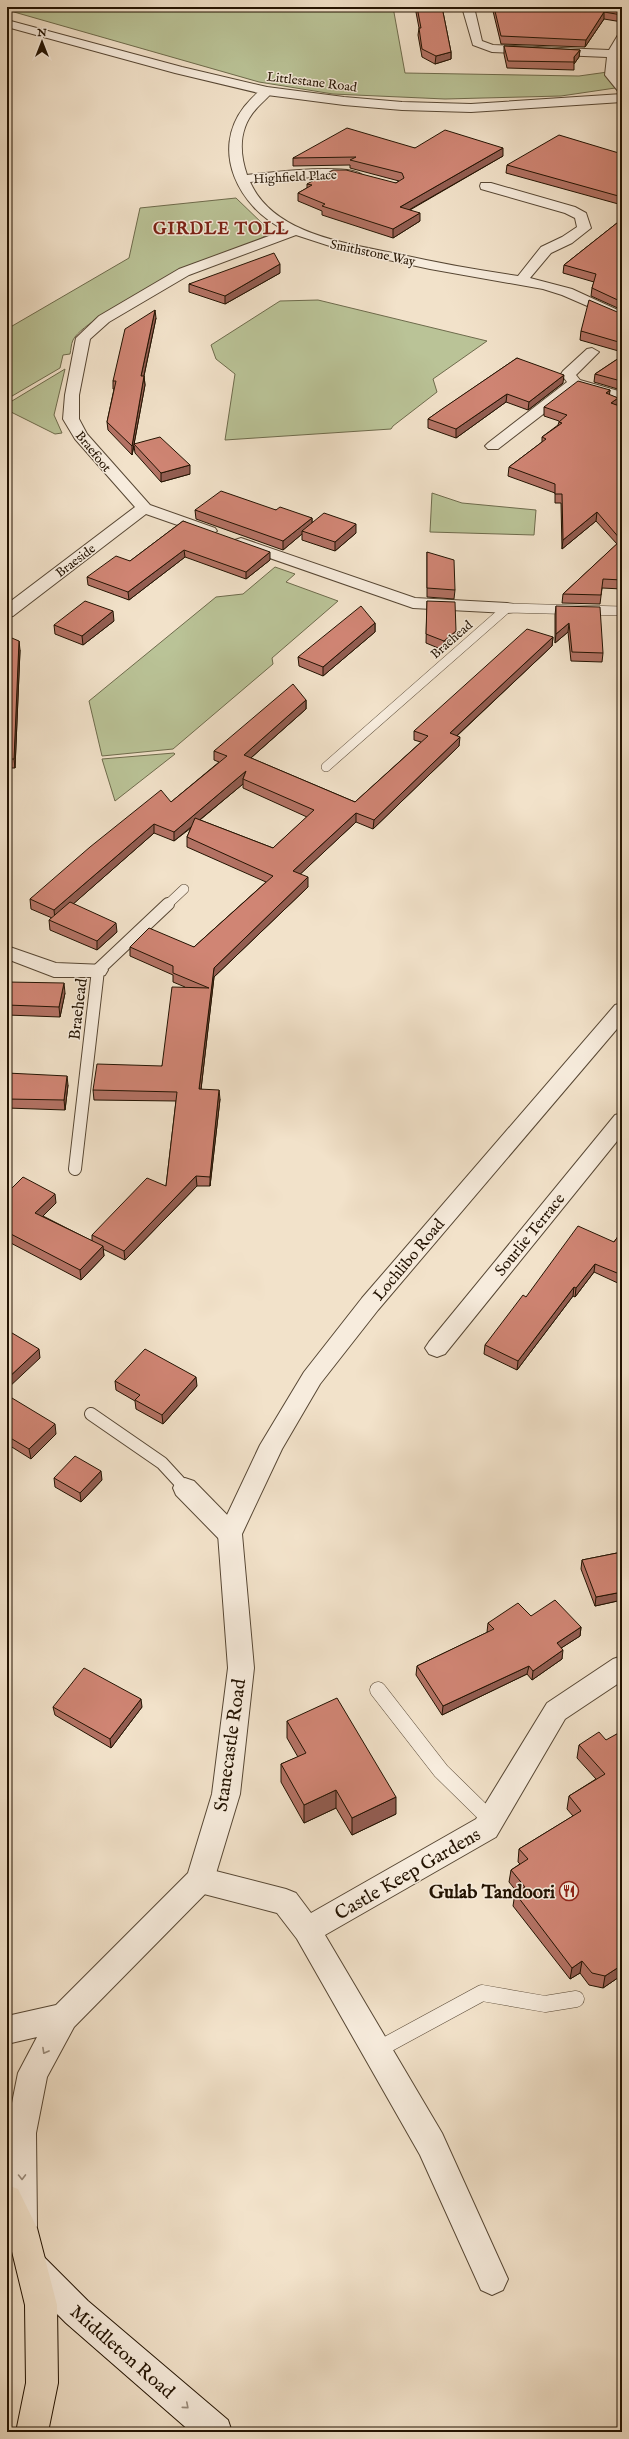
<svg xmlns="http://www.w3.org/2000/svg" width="629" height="2439" viewBox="0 0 629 2439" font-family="'IM FELL English',serif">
  <rect width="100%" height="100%" fill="#f2e2ca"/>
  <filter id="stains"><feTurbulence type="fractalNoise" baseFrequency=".005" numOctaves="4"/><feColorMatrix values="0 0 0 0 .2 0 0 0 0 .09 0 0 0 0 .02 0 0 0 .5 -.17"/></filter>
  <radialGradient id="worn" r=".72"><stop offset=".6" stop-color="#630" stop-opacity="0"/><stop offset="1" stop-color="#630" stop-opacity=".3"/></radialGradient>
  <!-- green -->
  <path fill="#bac397" stroke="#6e6b4c" d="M7,7H393L405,73L579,76L622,70V87L561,96L445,99L333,94L259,82L7,10Z
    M236,198L265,226L267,231L265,236C229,257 89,310 73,340C71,344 71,350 70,354L63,355L60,368L7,399V329L129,258L140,208Z
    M318,300L487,341L433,379L437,392L393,426L391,429L225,440L235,374L216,359L211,345L280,301Z
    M65,369L54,415L62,433L55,434L7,410V404Z
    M432,493L462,503L536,510L534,535L430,532Z
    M275,567L295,574L286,582L338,601L272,658L273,664L173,749L102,756L89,701L216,597L243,594Z
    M174,753L175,754L115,801L102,759Z"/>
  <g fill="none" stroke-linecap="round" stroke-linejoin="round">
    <!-- service-far2 casing -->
    <g stroke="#574734" stroke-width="10">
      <path id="service-far2" d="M326,767L507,608L622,611
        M167,905L184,889"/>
    </g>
    <!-- service-far1 casing -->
    <g stroke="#574734" stroke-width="14">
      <path id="service-far1" d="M75,1169L98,970L168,904
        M91,1414L162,1463L185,1488"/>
    </g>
    <!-- service casing -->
    <g stroke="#574734" stroke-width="17">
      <path id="service" d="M378,1690L441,1771L491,1820
        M377,2050L482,1993L545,2004L576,1999"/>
    </g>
    <!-- minor casing -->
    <g stroke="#574734" stroke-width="2">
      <path id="minor" d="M462,7H474L482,41L493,45L609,50L618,35L622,34C622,48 618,60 617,75L622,80V92L618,91L605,75L607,57L492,52L473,45Z
        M267,87L273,91C268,98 261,103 256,109C239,128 239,152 247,175C265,173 354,162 363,176L357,180L326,176L250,182C274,235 347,243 398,254C438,263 477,270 518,276L541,247L562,237L577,227L575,218L565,213L481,189L480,186L481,183H491L575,207L586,213L591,228L572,243L551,253L530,278L572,289L622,312V321L562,295L543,289L430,269L342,250L296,235L189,275L109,322L90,339L79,395V419L87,434L150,505L215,528L217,531L209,536L146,514L13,616L7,617V604L135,507L75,439L63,419L65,395L76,338L99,316L179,269L285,230C239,208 210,151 244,107C250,100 258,90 267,87Z
        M592,348L599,352L576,375L580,380L622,392V401L577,388L498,449H488L485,446L488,443L567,382L561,374L563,371L587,349Z
        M241,538L415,598L507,603L513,604L515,608L513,612L507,613L413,608L235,546L233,543L235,540Z
        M7,946L56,963L105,965L108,970L105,975L98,977H54L7,959Z
        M622,1113V1135L445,1354L437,1357L429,1354L425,1348L429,1342L615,1115Z
        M185,1478L194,1481L239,1527L242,1534L239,1541L230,1544L221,1541L176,1495L173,1488L176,1481Z
        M622,1656V1681L565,1719L496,1837L325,1935L442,2133L508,2279L503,2290L492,2295L481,2290L420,2155L297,1939L277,1913L200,1893L190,1889L186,1880L190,1871L200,1867L286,1889L296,1893L311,1913L476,1819L547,1703L613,1659Z"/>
    </g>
    <!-- tertiary casing -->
    <g stroke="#574734" stroke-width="2">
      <path id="tertiary" d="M7,20L182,67L267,87L344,97L402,102L471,104L622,94V102L471,112L402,110L344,105L267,95L175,73L7,27Z
        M622,1003V1023L378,1310L320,1384L282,1449L242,1534L254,1668L240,1794L214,1880L210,1889L74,2027L47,2077L36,2133L37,2226L33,2237L22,2241L11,2237L7,2227V2128L18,2073L37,2037L7,2044V2016L56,2005L188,1873L212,1794L228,1668L218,1534L260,1445L304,1372L362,1298L615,1005Z"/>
    </g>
    <!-- secondary casing -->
    <g stroke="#231302" stroke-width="2">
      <path id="secondary" d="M32,2251L43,2256L88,2301L228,2420L232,2432H191L66,2323L21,2278L16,2267L21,2256Z"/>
    </g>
    <!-- primary casing -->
    <g stroke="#231302" stroke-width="2">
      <path id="primary" d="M7,2185L18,2189L37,2228L57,2305L58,2383L48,2432H16L26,2383L25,2305L7,2231Z"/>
    </g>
    <!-- service-far2 -->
    <use href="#service-far2" stroke="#f7ecdd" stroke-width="9"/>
    <!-- service-far1 -->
    <use href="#service-far1" stroke="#f7ecdd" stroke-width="12"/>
    <!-- service -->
    <use href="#service" stroke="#f7ecdd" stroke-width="16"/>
    <!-- minor -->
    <use href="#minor" fill="#f7ecdd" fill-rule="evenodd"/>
    <!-- tertiary -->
    <use href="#tertiary" fill="#f7ecdd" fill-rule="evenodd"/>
    <!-- secondary -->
    <use href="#secondary" fill="#f7ecdd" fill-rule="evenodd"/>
    <!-- primary -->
    <use href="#primary" fill="#f2e2ca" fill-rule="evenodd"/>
  </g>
  <!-- wall -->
  <path fill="#b37264" stroke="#231302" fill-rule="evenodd" d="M415,7H442L451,52V59L435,64L422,57L418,35L419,28Z
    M492,7H622V22L604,19L585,47L501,44Z
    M504,46L580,50L579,57L574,64V70L507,68L504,54Z
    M415,148L503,156L410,210L420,221L393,238L322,215V211L298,201V193L307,188V184L396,183L399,181L350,168V165L293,166V158Z
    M622,154V205L506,173L507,165Z
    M622,219V310L591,296L592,288L594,282L563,273L564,265Z
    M280,273L225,304L189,292V284Z
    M622,314V352L580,340L581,331Z
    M156,318L144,376L145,385L134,444L190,474L161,482L135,453L134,446L132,455L108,430L107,422L114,389H113V381Z
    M622,356V389L621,390L594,382L595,374Z
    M517,358L563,383L528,410L506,402L456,438L428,428V419Z
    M610,390L609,395L618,398V405L622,407V589L602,588L600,604L562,603L563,594L617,544L596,521L562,549L561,503H555V493L508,476L509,467L542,442V437L558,425L559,422V421L544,416V407Z
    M195,510H276L312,518V523L356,533L335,551L302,540V534L283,550L196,519Z
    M183,521L270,560L246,579L185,557L129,600L88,585L87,577L130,561Z
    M427,552L455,590L454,599L427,597Z
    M427,601L456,640L443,650L426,643Z
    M556,606L603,653L602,662L571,661L568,632L555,643V615Z
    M114,621L83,645L55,634L54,625Z
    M375,623V632L323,676L299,666L298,657Z
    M7,636L20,650L15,768H11L7,821Z
    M553,637L552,646L457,736L459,746L373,829L356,822L300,874L308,887L214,977L201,1089L220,1099L210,1186H197L125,1260L103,1249L104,1256L81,1280L7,1241V1193L56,1203L43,1216L92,1241V1235L166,1186L176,1101L94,1100L93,1090L162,1066L185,987L173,982V975L130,956V947H194L266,882L187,847V837L191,828L174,841L154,833L73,904L117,932L97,950L50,930L49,920L52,918L31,909L30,899L171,802L219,762L214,760V751L306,700V709L251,758L355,802L421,742L414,740V731ZM243,784V788L307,817L273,848L200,820Z
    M7,988L65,993L60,1017L7,1015Z
    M7,1073L68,1085L65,1110L7,1108Z
    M622,1231V1285L594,1272L575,1297L573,1296L517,1370L484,1354L485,1345L526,1297L614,1242Z
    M115,1381L197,1386L163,1424L136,1409L135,1401L116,1390Z
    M7,1395L56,1434L31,1459L7,1444Z
    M54,1478L102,1480L81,1502L55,1487Z
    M622,1552V1600L595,1606L581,1569L582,1560Z
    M531,1616L581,1627L580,1636L561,1648L562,1659L532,1680L527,1674L442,1715L416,1675L417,1666L488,1632H487L488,1623Z
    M53,1707H142L111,1748L55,1715Z
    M287,1721L396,1814L352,1835L336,1808L304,1823L281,1782V1764L298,1757L287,1738Z
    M606,1740L622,1975L603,1988L589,1985L580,1973L570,1979L513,1906L515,1893L517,1892L509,1882L511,1870L520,1864L518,1862L519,1849L573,1816L567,1809L569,1796L596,1779L577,1758L579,1745Z"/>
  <!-- shaded-wall -->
  <path fill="#925d51" stroke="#231302" d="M604,12V19L585,47L586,40Z
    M580,50L579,57L574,64V57Z
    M451,52V59L435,64L436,56Z
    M503,148V156L400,215V207Z
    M420,213V221L393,238V229Z
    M280,264V273L225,304V296Z
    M155,310L156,318L142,385L141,376Z
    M564,375L563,383L528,410L529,402Z
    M144,376L145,385L132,455V446Z
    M621,381H622V389L621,390Z
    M610,390L609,399L606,393Z
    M507,394L506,402L456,438V429Z
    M618,398L617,406L611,403Z
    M190,465V474L161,482V473Z
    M597,512L596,521L562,549L563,540Z
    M312,518V527L302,531V534L283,550V541Z
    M356,524V533L335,551V542Z
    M184,550L185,557L129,600L128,592Z
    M270,552V560L246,579V572Z
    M113,611L114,621L83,645L82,636Z
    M375,623V632L323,676V667Z
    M569,623L568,632L555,643L556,634Z
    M456,631V640L443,650L444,641Z
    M553,637L552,646L449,743L450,733Z
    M19,641L20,650L15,768L14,759Z
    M306,700V709L244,764V755Z
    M460,737L459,746L373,829L374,820Z
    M10,759L11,768L7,821V799Z
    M246,771L243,779V784L174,841V832Z
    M356,813V822L293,881V871Z
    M154,824V833L55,920L54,910Z
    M308,877V887L214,977L200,1098L199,1089L214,968Z
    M116,923L117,932L97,950V941Z
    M64,983L65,993L60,1017L59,1007Z
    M67,1076L68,1085L65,1110L64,1100Z
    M219,1090L220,1099L210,1186V1177Z
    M196,1176L197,1186L125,1260L124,1251Z
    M55,1194L56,1203L37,1222L35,1213Z
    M103,1246L104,1256L81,1280L80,1270Z
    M595,1264L594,1272L575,1297L576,1288Z
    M574,1287L573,1296L517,1370L518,1361Z
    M39,1349L40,1358L7,1389V1379Z
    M196,1377L197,1386L163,1424L162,1415Z
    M55,1424L56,1434L31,1459L29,1449Z
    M101,1471L102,1480L81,1502L80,1493Z
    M622,1592V1600L595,1606L596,1597Z
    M581,1627L580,1636L555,1652L557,1643Z
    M563,1650L562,1659L532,1680L533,1671Z
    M529,1666L527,1674L442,1715L443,1706Z
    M141,1699L142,1707L111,1748L110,1739Z
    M336,1790V1808L304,1823V1805Z
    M396,1797V1814L352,1835V1818Z
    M582,1961L580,1973L570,1979L572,1968Z
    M622,1965V1975L603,1988L605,1976Z"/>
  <!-- building -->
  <path fill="#d08574" stroke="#231302" d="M417,7H442L451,52L436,56L422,49L419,28H421Z
    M494,7H622V15L604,12L586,40L501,36Z
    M504,46L580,50L574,57V62L508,61Z
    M347,128L415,148L445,130L503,148L400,207L420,213L393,229L322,206L325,204L298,193L312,185L307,184L333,170H346L396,183L404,178L402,173L350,160L356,157L293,158Z
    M559,135L622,154V197L507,165Z
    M622,219V302L592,288L596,274L564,265Z
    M274,253L280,264L225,296L189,284Z
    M589,300L622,314V343L581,331Z
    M155,310L141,376H144L132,446L107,422L116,381H113L125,329Z
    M622,356V381H621L595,374Z
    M517,358L564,375L529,402L507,394L456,429L428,419L442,409Z
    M578,381L610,390L606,393L618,398L611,403L622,407V580L603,579L601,595L563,594L621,540L597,512L563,540L562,494H555V484L509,467L546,439L542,437L562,423L559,422L567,415L544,407Z
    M160,437L190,465L161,473L134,444Z
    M221,491L276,510L280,507L312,518L283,541L195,510Z
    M324,513L356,524L335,542L302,531Z
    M183,521L270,552L246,572L184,550L128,592L87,577L116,556L130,561Z
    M427,552L454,560L455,590L427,588Z
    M85,601L113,611L82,636L54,625Z
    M427,601L455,602L456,631L444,641L426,634Z
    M361,606L375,623L323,667L298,657Z
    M556,606L600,607L603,653L572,652L569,623L556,634Z
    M527,629L553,637L450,733L460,737L374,820L356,813L293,871L308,877L214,968L199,1089L219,1090L210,1177L196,1176L124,1251L92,1235L147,1178L166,1186L177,1092L93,1090L97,1064L162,1066L172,987L209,988L173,973V966L130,947L149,928L194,947L273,876L187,837L195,818L273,848L314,810L243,779L246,771L174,832L154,824L54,910L30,899L90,847L161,790L171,802L227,756L214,751L293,684L306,700L244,755L355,802L428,736L414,731Z
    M7,636L19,641L14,759H10L7,799Z
    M70,902L116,923L97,941L49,920Z
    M8,982L64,983L59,1007L7,1005V988Z
    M7,1073L67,1076L64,1100L7,1099Z
    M23,1177L55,1194L35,1213L103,1246L80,1270L7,1232V1193Z
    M578,1226L614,1242L622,1231V1275L595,1264L576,1288L574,1287L518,1361L485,1345L523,1295L526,1297Z
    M7,1330L39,1349L7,1379Z
    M145,1349L196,1377L162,1415L135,1400L140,1395L115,1381Z
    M7,1395L55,1424L29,1449L7,1436Z
    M75,1456L101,1471L80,1493L54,1478Z
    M622,1552V1592L596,1597L582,1560Z
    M555,1600L581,1627L557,1643L563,1650L533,1671L529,1666L443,1706L417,1666L494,1629L488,1623L518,1603L531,1616Z
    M84,1668L141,1699L110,1739L53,1707Z
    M337,1698L396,1797L352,1818L336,1790L304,1805L281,1764L306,1753L287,1721Z
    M622,1731V1779L620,1780L622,1783V1965L605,1976L592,1973L582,1961L572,1968L515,1893L525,1887L511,1870L528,1859L519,1849L581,1811L569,1796L605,1774L579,1745L599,1732L606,1740Z"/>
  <!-- one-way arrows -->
  <defs><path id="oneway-chevron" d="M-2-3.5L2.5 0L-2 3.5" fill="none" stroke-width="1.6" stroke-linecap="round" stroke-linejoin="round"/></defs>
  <g stroke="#988a7a">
    <use href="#oneway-chevron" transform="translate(45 2051) rotate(119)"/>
    <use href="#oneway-chevron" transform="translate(22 2177) rotate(89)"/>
    <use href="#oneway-chevron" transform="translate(186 2406) rotate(41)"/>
  </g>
  <!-- icons -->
  <defs>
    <g id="restaurant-ring" transform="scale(1)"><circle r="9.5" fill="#f7ecdd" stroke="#8f2418" stroke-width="1.5"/><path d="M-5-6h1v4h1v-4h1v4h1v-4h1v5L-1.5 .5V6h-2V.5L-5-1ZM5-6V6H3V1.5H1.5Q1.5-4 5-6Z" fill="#8f2418"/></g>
  </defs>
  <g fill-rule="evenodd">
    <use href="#restaurant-ring" x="569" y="1891"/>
  </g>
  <g text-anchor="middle" stroke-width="3" stroke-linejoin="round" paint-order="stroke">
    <!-- far-street labels -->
    <g font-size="13" fill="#231302" stroke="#f7ecdd">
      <text transform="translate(312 81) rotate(7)" y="5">Littlestane Road</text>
      <text transform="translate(295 176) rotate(-3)" y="5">Highfield Place</text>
      <text transform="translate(373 252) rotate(12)" y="5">Smithstone Way</text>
      <text transform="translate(94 451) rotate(51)" y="5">Braefoot</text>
      <text transform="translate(75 560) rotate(-37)" y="5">Braeside</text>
      <text transform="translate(451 639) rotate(-41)" y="5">Braehead</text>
    </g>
    <!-- street labels -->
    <g font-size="16" fill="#231302" stroke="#f7ecdd">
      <text transform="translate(77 1009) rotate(-83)" y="6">Braehead</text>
      <text transform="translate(529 1234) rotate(-51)" y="6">Sourlie Terrace</text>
      <text transform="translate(408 1259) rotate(-50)" y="6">Lochlibo Road</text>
    </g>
    <!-- far-district labels -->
    <g font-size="17" font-weight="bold" letter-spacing="1" fill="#7a1f14" stroke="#f7ecdd">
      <text x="221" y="234">GIRDLE TOLL</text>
    </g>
    <!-- near-street labels -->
    <g font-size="19" fill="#231302" stroke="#f7ecdd">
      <text transform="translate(229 1745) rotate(-82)" y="7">Stanecastle Road</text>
      <text transform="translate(407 1873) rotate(-30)" y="7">Castle Keep Gardens</text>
      <text transform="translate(123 2351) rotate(41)" y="7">Middleton Road</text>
    </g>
    <!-- near-poi labels -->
    <g font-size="19" font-weight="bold" fill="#231302" stroke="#f7ecdd" text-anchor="end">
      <text x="555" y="1898">Gulab Tandoori</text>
    </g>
  </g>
  <!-- margin -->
  <rect width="629" height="2439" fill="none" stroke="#f2e2ca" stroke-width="24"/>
  <rect x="8" y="8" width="613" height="2423" fill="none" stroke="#231302" stroke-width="2"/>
  <rect x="12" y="12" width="605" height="2415" fill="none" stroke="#231302"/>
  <!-- north arrow -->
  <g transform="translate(42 42)" stroke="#f7ecdd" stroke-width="3" paint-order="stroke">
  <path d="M0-3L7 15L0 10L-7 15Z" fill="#231302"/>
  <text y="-6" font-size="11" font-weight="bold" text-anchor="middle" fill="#231302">N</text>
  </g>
  <rect width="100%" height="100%" filter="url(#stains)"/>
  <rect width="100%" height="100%" fill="url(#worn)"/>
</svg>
